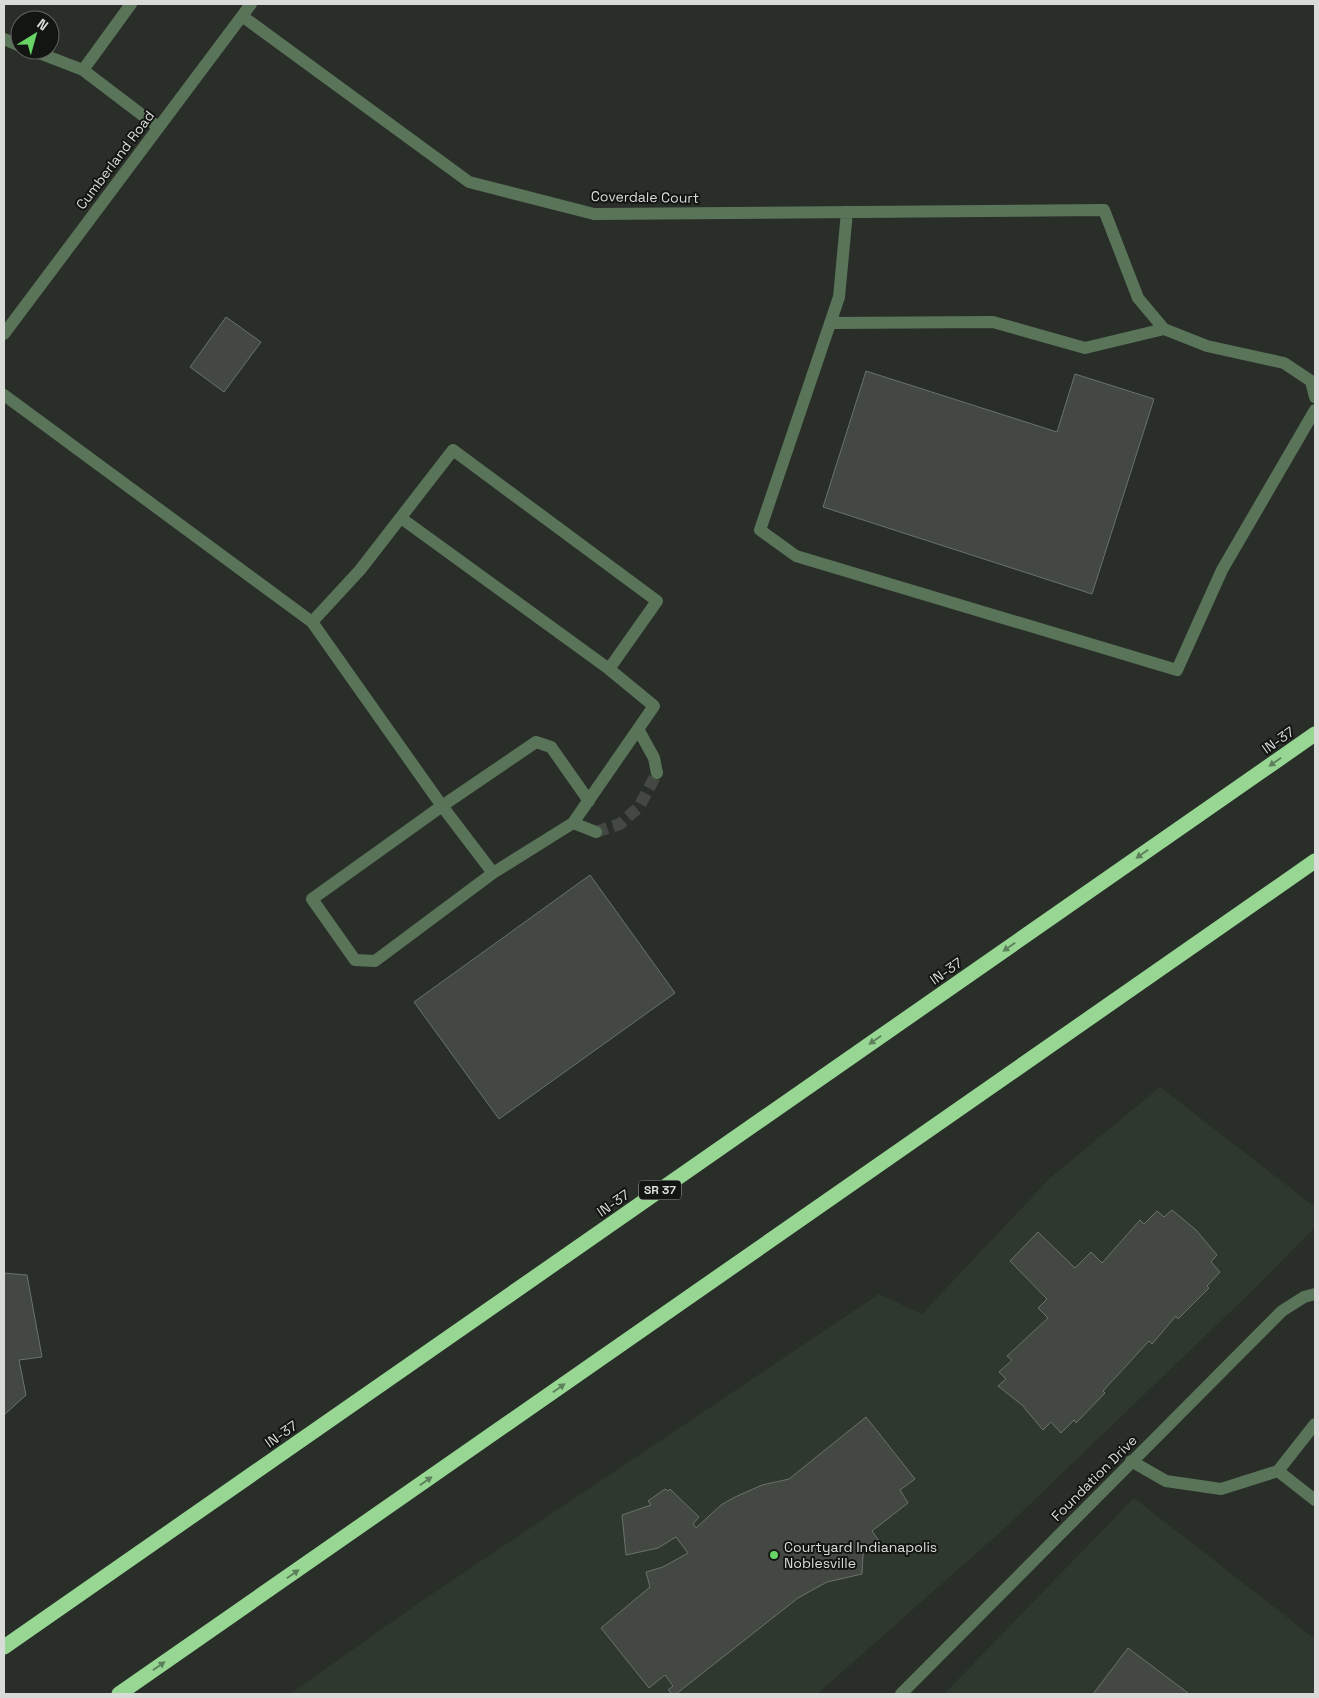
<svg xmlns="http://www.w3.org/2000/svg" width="1319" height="1698" viewBox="0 0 1319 1698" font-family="'Space Grotesk',sans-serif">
  <rect width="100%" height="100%" fill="#292e29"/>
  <!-- built -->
  <path fill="#2f382e" d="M1160,1087L1315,1207V1227L1255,1288L1006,1527L817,1694H290L423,1600L879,1294L922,1314L1050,1178Z
    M1134,1498L1315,1639V1694H944Z"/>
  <!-- building -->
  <path fill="#434843" stroke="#6b716b" d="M226,317L261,342L224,392L190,367Z
    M866,371L1057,432L1075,374L1154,399L1092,594L823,507Z
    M590,875L675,993L499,1119L414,1002Z
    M1172,1210L1196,1230L1217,1255L1211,1262L1220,1272L1207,1286L1209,1288L1178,1319L1176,1316L1152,1344L1149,1341L1103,1391L1105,1393L1076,1423L1074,1420L1061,1433L1051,1422L1043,1430L1022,1405L998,1386L1006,1379L999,1372L1012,1360L1007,1356L1048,1318L1038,1308L1047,1299L1010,1261L1038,1232L1075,1268L1091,1252L1102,1263L1140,1220L1144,1224L1157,1211L1164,1217Z
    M4,1273L27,1275L42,1357L19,1360L26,1395L4,1415Z
    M866,1417L915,1479L900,1490L908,1503L872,1531L879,1541L863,1554L862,1574L827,1582L798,1598L676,1694H672L668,1690L673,1686L665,1675L649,1688L601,1628L650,1587L646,1572L663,1567L688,1553L676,1537L658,1548L626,1555L622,1515L651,1505L648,1501L665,1489L668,1491L670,1489L699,1517L693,1524L696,1528L721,1505L735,1497L762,1485L789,1479Z
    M1128,1648L1188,1693L1186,1694H1093Z"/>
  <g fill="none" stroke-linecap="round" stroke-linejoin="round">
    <!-- minor-tunnel -->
    <path stroke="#434843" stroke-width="12" stroke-dasharray="12 6" stroke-linecap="butt" d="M596,832L620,824L639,807L657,773"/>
    <!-- minor -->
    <path stroke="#5a7459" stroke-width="12" d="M242,16L469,182L594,214L1104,210L1138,298L1164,329L1207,346L1284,363L1311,381L1315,397
      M4,39L20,46
      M31,50L83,70L158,127
      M83,70L131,4
      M847,212L839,297L760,530L796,556L1177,670L1222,570L1315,410
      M830,323L993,322L1085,348L1164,329
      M4,334L251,4
      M4,395L312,622L442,806L493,873L573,823L654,706L609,669
      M312,622L360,570L453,450L657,601L609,669L401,518
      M638,729L654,758L657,773
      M573,823L596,832
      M493,873L375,961L355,960L312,899L442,806L536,742L551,747L589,801
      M1131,1461L1166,1481L1221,1489L1278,1471L1315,1424
      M1278,1471L1315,1500
      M901,1694L1282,1311L1304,1297L1315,1294"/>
    <!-- highway -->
    <path stroke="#97d793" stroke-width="15" d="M4,1647L1315,734
      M119,1694L1315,861"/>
  </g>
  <!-- one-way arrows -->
  <defs><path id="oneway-solid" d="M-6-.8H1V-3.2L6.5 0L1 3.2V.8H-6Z" transform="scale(1.25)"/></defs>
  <g fill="#5c8059">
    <use href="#oneway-solid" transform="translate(1275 762) rotate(145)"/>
    <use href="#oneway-solid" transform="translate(1142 854) rotate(145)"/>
    <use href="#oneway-solid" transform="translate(1009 947) rotate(145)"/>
    <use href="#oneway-solid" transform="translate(875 1040) rotate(145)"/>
    <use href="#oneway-solid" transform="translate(559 1388) rotate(-35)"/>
    <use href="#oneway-solid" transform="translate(426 1481) rotate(-35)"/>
    <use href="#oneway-solid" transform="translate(293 1574) rotate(-35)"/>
    <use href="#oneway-solid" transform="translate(159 1666) rotate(-35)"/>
  </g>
  <!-- markers -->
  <circle fill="#68d465" stroke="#131513" stroke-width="2" cx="774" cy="1555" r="5"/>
  <g text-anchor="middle" stroke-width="4" stroke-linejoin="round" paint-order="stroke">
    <!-- shield labels -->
    <rect fill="#131513" stroke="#9da09c" stroke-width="1" x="639" y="1180.5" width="42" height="19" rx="4"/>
    <g font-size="12" font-weight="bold" fill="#d8dbd7">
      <text x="660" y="1194">SR 37</text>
    </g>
    <!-- street labels -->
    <g font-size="14" fill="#d8dbd7" stroke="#131513">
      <text transform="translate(115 160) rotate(-53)" y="5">Cumberland Road</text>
      <text transform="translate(645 197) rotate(1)" y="5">Coverdale Court</text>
      <text transform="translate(1278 740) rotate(-35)" y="5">IN-37</text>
      <text transform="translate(946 971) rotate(-35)" y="5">IN-37</text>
      <text transform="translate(613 1203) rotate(-35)" y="5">IN-37</text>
      <text transform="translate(281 1434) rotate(-35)" y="5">IN-37</text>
      <text transform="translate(1094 1478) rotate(-45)" y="5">Foundation Drive</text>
    </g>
    <!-- poi labels -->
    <g font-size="14" fill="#d8dbd7" stroke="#131513" text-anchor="start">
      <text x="784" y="1552">Courtyard Indianapolis<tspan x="784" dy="16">Noblesville</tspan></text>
    </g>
  </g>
  <!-- border -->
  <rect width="1319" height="1698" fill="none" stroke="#d8dbd7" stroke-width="10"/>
  <!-- north arrow -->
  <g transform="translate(35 35) rotate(37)"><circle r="24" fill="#131513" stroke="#626461"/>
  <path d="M0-4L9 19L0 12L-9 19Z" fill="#68d465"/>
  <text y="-8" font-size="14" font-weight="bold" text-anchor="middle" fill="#d8dbd7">N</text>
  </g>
</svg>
